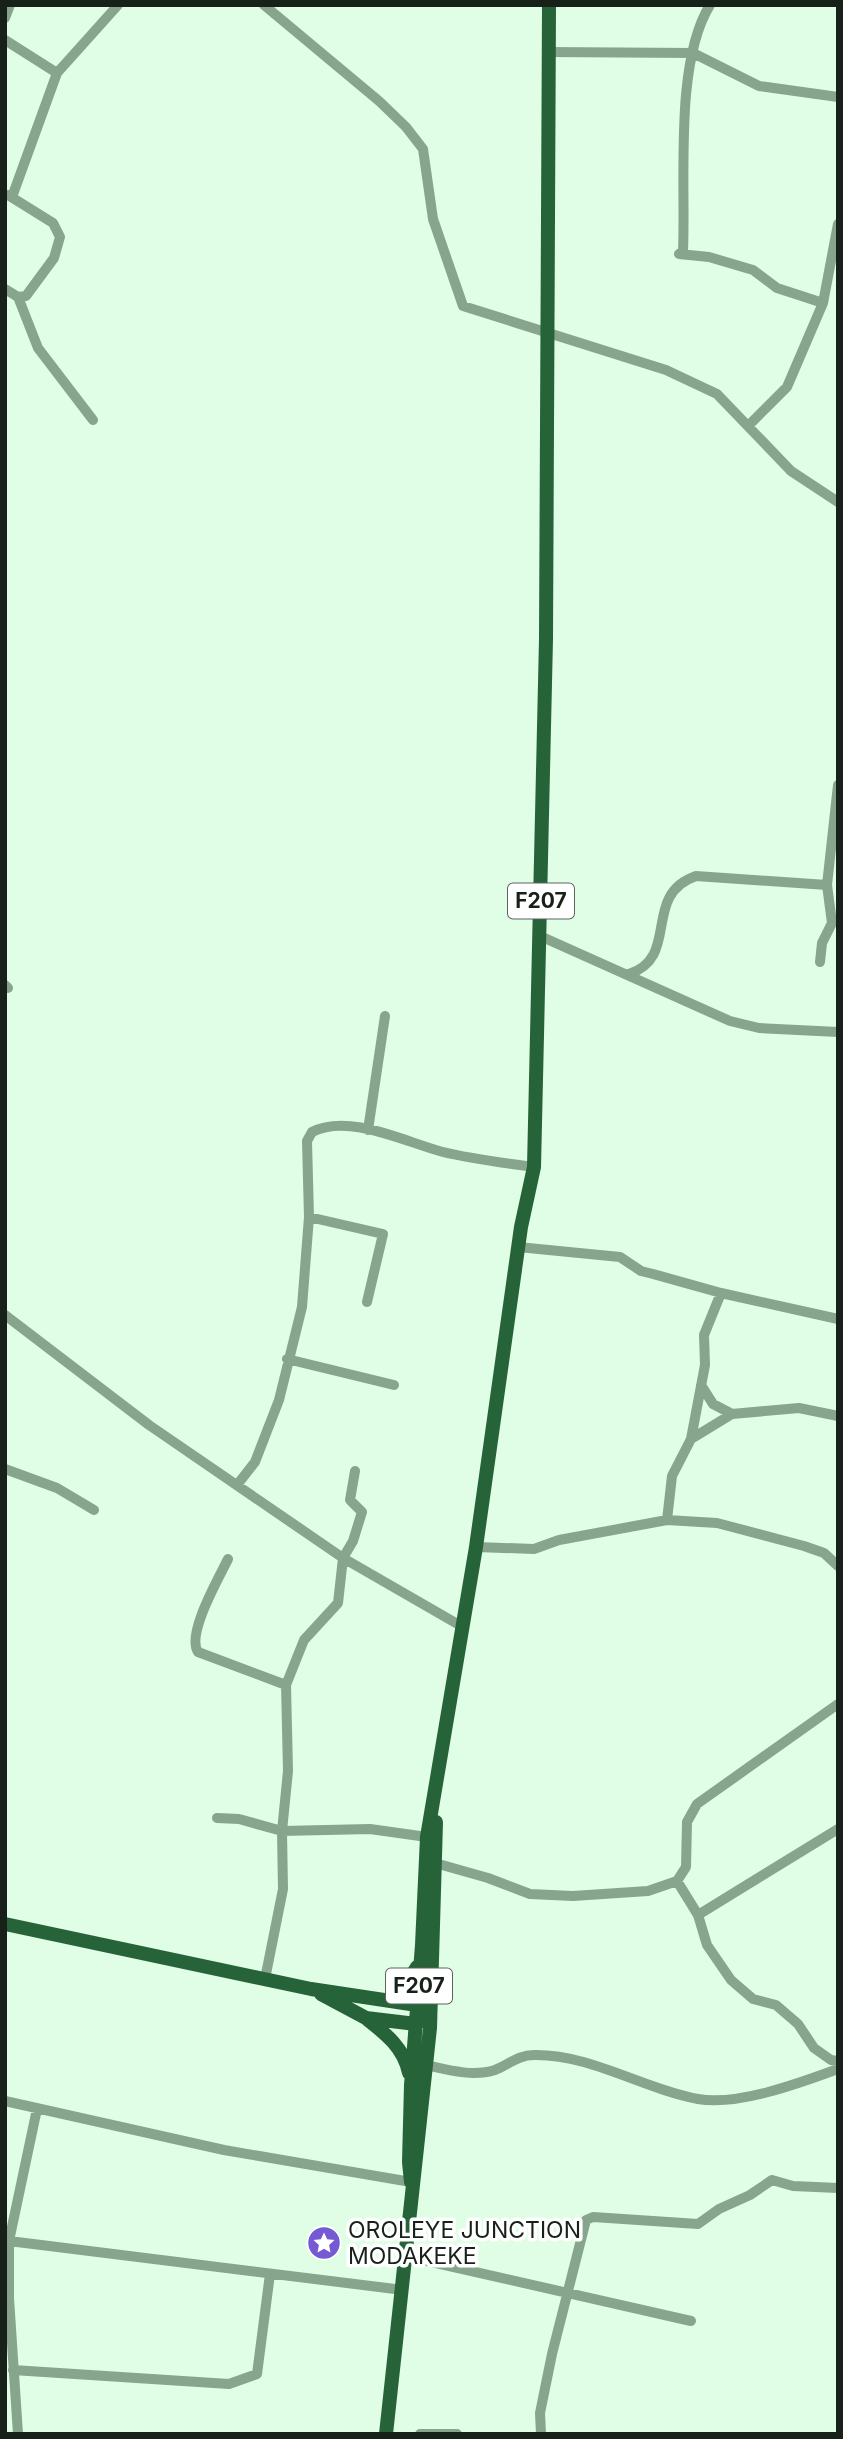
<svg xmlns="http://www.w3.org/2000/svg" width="843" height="2439" viewBox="0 0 843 2439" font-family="Inter,sans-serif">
  <rect width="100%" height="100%" fill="#e0fde5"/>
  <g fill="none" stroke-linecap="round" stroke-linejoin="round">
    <!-- minor -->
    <path stroke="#87a58c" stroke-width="10" d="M264,5L379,101L406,127L423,149L433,219L463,306L666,370L717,394L791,471L838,502
      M710,5C674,63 686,183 683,251L679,254L709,257L753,270L777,288L823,303
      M5,18L10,5
      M5,40L57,73L12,197
      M547,52L693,53L759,86L838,97
      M57,73L118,5
      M8,195L53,223L60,237L54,258L26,296L18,297
      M5,289L18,297L38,348L93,420
      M748,426L787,387L823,303L838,224
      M540,936L730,1021L759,1028L838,1032
      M820,962L822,943L832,923L827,885L838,785
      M629,974C681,957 641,895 696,876L827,885
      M5,985L8,988
      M368,1130L385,1016
      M309,1217L383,1234L367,1302
      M518,1247L620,1257L641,1271L653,1274L721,1293L838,1319
      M5,1315L149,1425L343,1558L461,1626
      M287,1359L394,1385
      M701,1385L713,1404L732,1414
      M691,1439L732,1414L799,1408L838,1416
      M5,1469L57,1488L94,1510
      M237,1485L255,1462L279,1400L302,1307L309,1217L307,1141L312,1132C349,1113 405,1142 443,1152C472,1159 504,1163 534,1167
      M667,1520L672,1476L691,1439L705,1365L704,1335L721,1293
      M476,1547L534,1549L559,1540L667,1520L717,1523L804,1546L824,1553L838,1566
      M228,1559C219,1578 186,1634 198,1652L286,1685
      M217,1818L239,1819L282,1831L370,1829L427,1837
      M435,1863L488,1878L530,1894L573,1896L648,1891L677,1881L686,1867L687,1822L697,1804L838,1704
      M677,1881L698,1915L707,1945L731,1980L753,1999L776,2005L798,2024L814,2048L831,2060L838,2061
      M698,1915L838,1829
      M265,1979L283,1889L282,1831L288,1771L286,1685L304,1640L338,1603L343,1558L353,1541L362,1512L350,1500L355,1471
      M426,2065C448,2070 473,2077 495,2070C508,2065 518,2055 534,2055C591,2054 643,2089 698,2099C738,2106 800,2083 838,2069
      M5,2101L224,2150L411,2182
      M9,2241L403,2290
      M405,2256L691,2321
      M13,2370L229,2384L257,2374L270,2274
      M18,2434L9,2298V2241L37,2109
      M420,2434H457
      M541,2434L540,2413L552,2354L586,2220L593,2217L698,2224L719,2209L750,2195L772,2180L793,2186L838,2188"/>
    <!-- major -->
    <path stroke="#276339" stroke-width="14" d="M5,1924L311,1989L417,2005L422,2013
      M321,1994L366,2018L416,2024L422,2020
      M388,2000L402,1991L417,1967
      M367,2019C386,2034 404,2048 409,2073
      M411,2182L409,2162L411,2085L422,1945L427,1837L476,1547L521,1227L534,1167L546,639L549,5
      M386,2434L430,2028L436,1822"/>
  </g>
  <!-- icons -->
  <defs>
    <g id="sight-disc" transform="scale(1.75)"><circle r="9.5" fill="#755ad4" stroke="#fff"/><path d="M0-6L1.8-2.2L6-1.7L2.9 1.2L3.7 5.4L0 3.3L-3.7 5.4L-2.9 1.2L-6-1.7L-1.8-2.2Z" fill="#fff"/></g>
  </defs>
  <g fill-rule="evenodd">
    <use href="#sight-disc" x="324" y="2243"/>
  </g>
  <g text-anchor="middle" stroke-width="7" stroke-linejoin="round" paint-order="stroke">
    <!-- shield labels -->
    <g fill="#fff" stroke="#5d645e" stroke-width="2">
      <rect x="508" y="883.5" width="66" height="35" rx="5"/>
      <rect x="386" y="1968.5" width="66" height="35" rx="5"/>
    </g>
    <g font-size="21" font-weight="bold" fill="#172119">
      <text x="541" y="908">F207</text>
      <text x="419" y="1993">F207</text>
    </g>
    <!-- poi labels -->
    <g font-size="23" fill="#172119" stroke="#fff" text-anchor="start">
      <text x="348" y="2238">OROLEYE JUNCTION<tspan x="348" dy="26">MODAKEKE</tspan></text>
    </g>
  </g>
  <!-- border -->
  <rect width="843" height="2439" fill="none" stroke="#172119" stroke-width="14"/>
</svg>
